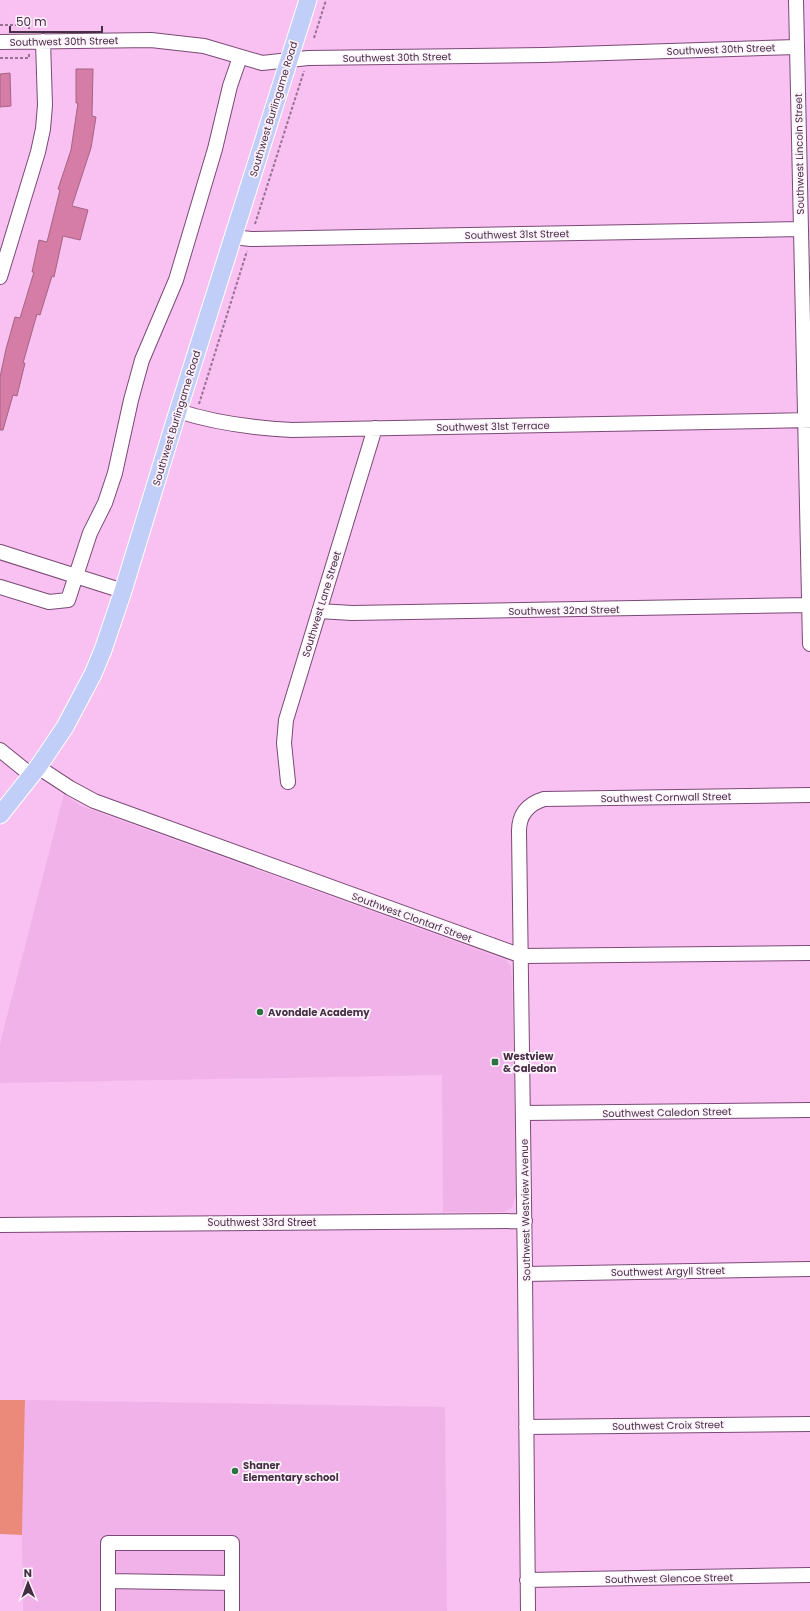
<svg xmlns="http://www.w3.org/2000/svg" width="810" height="1611" viewBox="0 0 810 1611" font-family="Poppins,sans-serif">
  <rect width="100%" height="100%" fill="#f9c0f2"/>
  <!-- built -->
  <path fill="#f0b2e9" d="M64,794L81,806L506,960L511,967L512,980L516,1195L512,1207L504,1212H443L442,1075L0,1083V1044Z
    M25,1400L445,1407L447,1611H23L22,1535Z"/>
  <!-- green -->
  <path fill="#eb8a7a" d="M0,1400H25L22,1535L0,1534Z"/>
  <!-- building -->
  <path fill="#d57ca7" stroke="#a46583" d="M76,69H93L92,116L96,117L91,148L72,206L88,210L80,240L63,236L54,277L52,276L40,315L37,314L23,363H25L17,396L13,395L3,430H0V377L6,349L15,317L20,318L34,272H32L39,240L47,242L60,190L58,189L71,150L78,103H76Z
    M10,73L11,106L0,107V74Z"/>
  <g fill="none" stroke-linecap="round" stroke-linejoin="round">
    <!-- minor casing -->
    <g stroke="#7a4a75" stroke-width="16">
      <path id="minor" d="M796,0L810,644
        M0,42L151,40L204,46L262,63L308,58L544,55L797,47
        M233,237L251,239L801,229
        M0,277L38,152L43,129L45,105L43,41
        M178,411C215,423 253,428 292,430L810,420
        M0,552L123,591
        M0,587L49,602L68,600L90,533L105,503L115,473L131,400L142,360L176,280L215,149L230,86L240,57
        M319,611L352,613L810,605
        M0,750L31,775
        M38,767L70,788L94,801L522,956L810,953
        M288,782L284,743L286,720L375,428
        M524,1113L810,1110
        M0,1225L525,1221
        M525,1274L810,1269
        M526,1427L810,1424
        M527,1580L810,1575
        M108,1581L232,1583
        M108,1611V1543H232V1611
        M528,1611L525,1274L519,831C519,814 528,804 544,799L810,795"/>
    </g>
    <!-- major casing -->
    <g stroke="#fff" stroke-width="19">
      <path id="major" d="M0,815L38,767L65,727L93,674L103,650L123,591L178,411L308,0"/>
    </g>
    <!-- path -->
    <path stroke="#987293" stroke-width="2" stroke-dasharray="3 2" stroke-linecap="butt" d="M0,25H29V30
      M314,38L326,0
      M0,58H29V54
      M255,224L304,71
      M199,404L247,251"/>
    <!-- minor -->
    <use href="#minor" stroke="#fff" stroke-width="14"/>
    <!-- major -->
    <use href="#major" stroke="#c1cef7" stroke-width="17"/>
  </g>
  <!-- markers -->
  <g fill="#2b7340" stroke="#fef2fc" stroke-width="1.5">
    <circle cx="260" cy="1012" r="4"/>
    <rect x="491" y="1058" width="8" height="8" rx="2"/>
    <circle cx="235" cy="1471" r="4"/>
  </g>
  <g text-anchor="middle" stroke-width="3.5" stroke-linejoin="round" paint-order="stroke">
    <!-- street labels -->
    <g font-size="10" fill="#452f43" stroke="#fef2fc">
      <text transform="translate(64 41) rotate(-1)" y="4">Southwest 30th Street</text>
      <text transform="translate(721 49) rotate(-2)" y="4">Southwest 30th Street</text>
      <text transform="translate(397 57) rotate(-1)" y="4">Southwest 30th Street</text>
      <text transform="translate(273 109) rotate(-73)" y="4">Southwest Burlingame Road</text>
      <text transform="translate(799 154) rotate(-91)" y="4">Southwest Lincoln Street</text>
      <text transform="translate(517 234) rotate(-1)" y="4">Southwest 31st Street</text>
      <text transform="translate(176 418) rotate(-73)" y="4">Southwest Burlingame Road</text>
      <text transform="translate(493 426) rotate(-1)" y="4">Southwest 31st Terrace</text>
      <text transform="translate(321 604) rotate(-73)" y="4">Southwest Lane Street</text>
      <text transform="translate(564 610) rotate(-1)" y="4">Southwest 32nd Street</text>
      <text transform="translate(666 797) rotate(-1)" y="4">Southwest Cornwall Street</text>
      <text transform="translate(412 917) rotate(20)" y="4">Southwest Clontarf Street</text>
      <text transform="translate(667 1112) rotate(-1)" y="4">Southwest Caledon Street</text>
      <text transform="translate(525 1210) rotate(-91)" y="4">Southwest Westview Avenue</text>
      <text x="262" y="1226">Southwest 33rd Street</text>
      <text transform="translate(668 1271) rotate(-1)" y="4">Southwest Argyll Street</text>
      <text transform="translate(668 1425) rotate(-1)" y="4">Southwest Croix Street</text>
      <text transform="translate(669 1578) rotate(-1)" y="4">Southwest Glencoe Street</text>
    </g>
    <!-- poi labels -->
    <g font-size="10" font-weight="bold" fill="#452f43" stroke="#fef2fc" text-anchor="start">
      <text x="268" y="1016">Avondale Academy</text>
      <text x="503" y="1060">Westview<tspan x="503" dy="12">&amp; Caledon</tspan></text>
      <text x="243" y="1469">Shaner<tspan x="243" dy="12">Elementary school</tspan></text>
    </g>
  </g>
  <!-- north arrow -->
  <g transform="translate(28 1583) rotate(359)" stroke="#fef2fc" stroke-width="3" paint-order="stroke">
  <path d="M0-3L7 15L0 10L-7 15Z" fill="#452f43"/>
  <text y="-6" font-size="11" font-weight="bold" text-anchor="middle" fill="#452f43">N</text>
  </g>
  <!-- scale -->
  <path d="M10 26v6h92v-6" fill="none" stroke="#452f43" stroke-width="2"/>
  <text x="16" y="26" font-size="12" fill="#452f43" stroke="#fef2fc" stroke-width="3" paint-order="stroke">50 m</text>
</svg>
